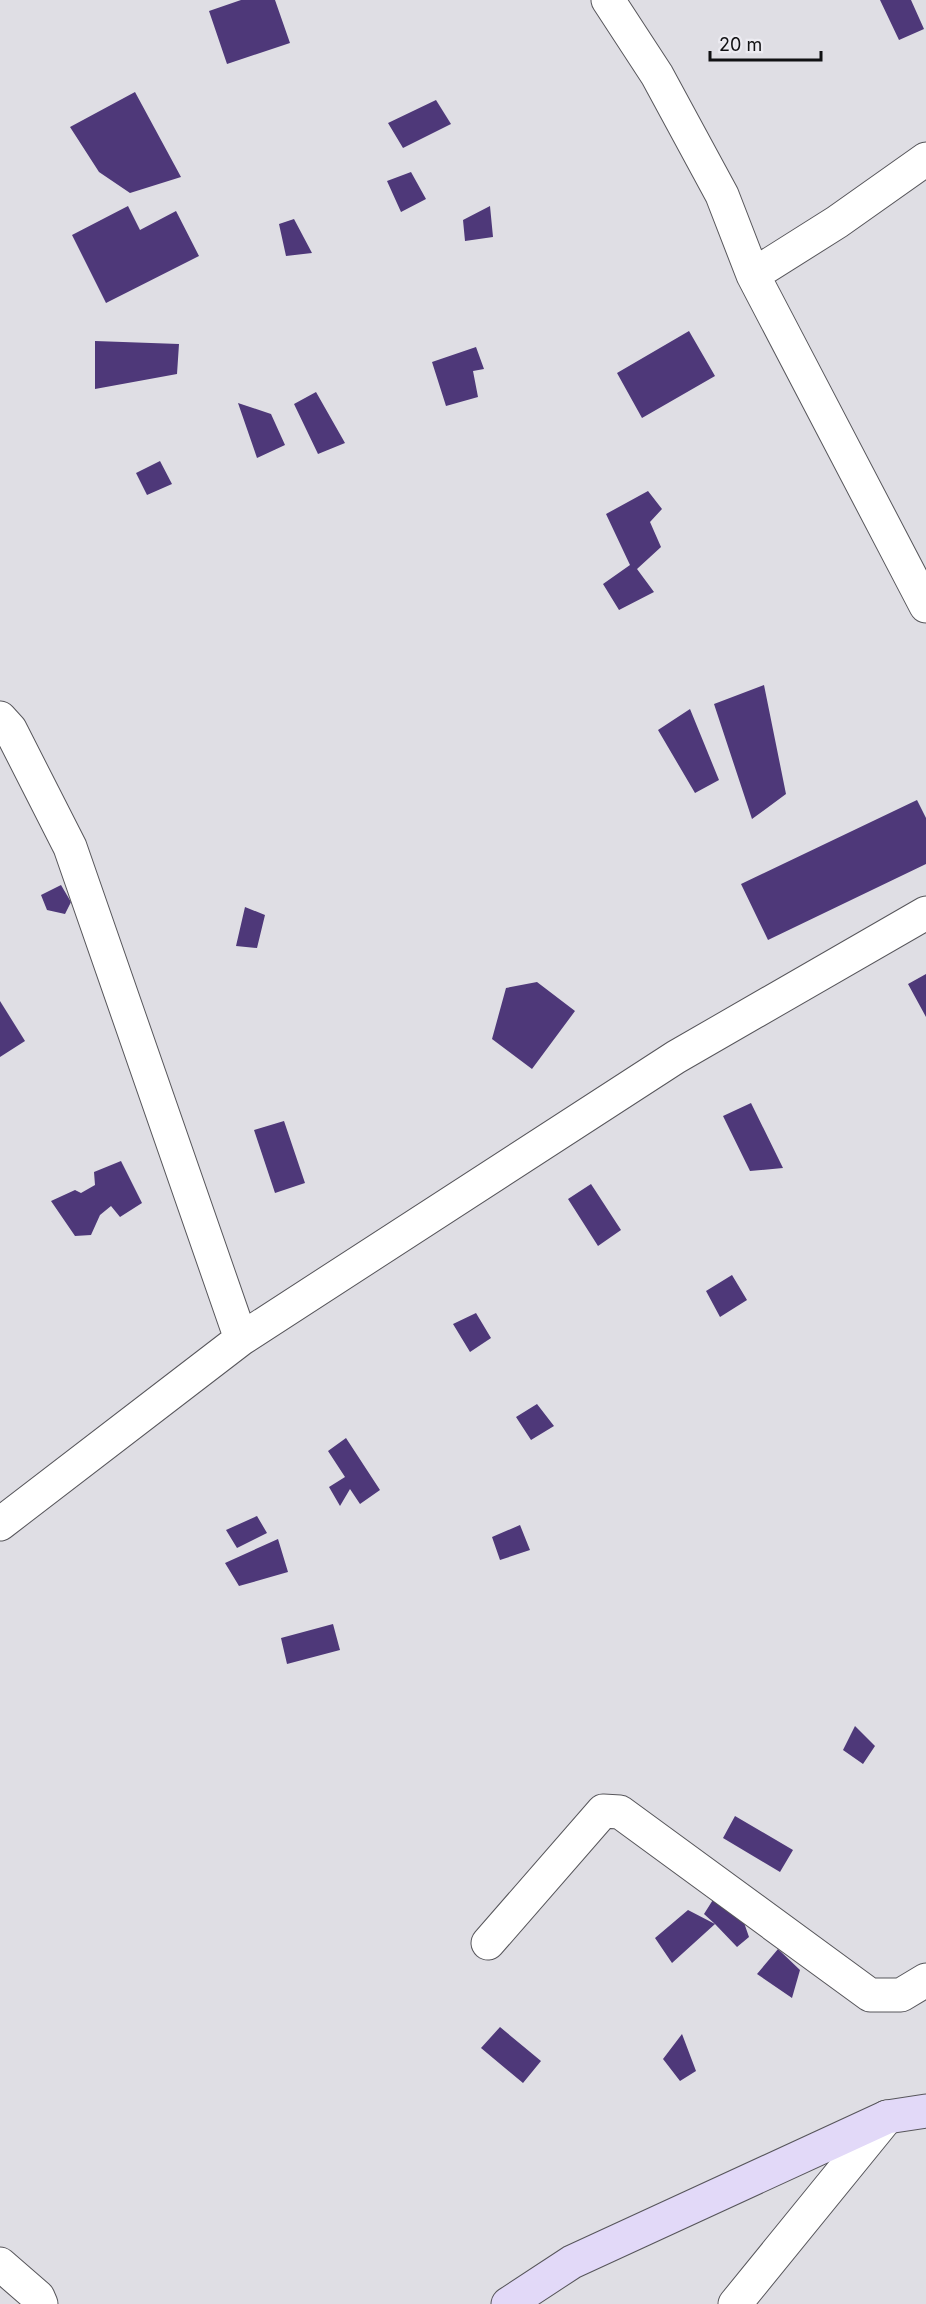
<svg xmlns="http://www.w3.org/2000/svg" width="926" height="2304" viewBox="0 0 926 2304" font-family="Inter,sans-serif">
  <rect width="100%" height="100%" fill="#dfdee4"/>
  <!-- building -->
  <path fill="#4e3879" d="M241,0H275L290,43L227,64L209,11Z
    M880,0H911L924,29L899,40Z
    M135,92L181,177L130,193L99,172L70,127Z
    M436,100L451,124L403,148L388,123Z
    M411,172L426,199L401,212L387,181Z
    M128,206L140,230L176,211L199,256L106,303L72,235Z
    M490,206L493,237L465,241L463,220Z
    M294,219L312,253L286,256L279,224Z
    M689,331L715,376L642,418L617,373Z
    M95,341L179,344L177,374L95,389Z
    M476,347L484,369L473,371L478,397L446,406L432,362Z
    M316,392L345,443L318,454L294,404Z
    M238,403L271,414L285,445L257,458Z
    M160,461L172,484L147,495L136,473Z
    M648,491L662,509L650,522L661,547L637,569L654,592L619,610L603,584L630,565L606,514Z
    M764,685L786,794L752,819L714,704Z
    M690,709L719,780L695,793L658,730Z
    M917,800L926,818V864L768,940L741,884Z
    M61,885L71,902L65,914L47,910L41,895Z
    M245,907L265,915L257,948L236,946Z
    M926,974V1017L908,984Z
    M537,982L575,1011L532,1069L492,1039L506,988Z
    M0,1001L25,1041L0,1057Z
    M751,1103L783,1168L750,1171L723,1116Z
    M284,1121L305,1183L275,1193L254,1130Z
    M121,1161L142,1203L120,1217L111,1206L100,1215L91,1235L75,1236L51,1201L75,1190L81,1193L95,1185L94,1172Z
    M591,1184L621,1230L598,1246L568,1199Z
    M732,1275L747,1300L720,1317L706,1291Z
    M476,1313L491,1338L470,1352L453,1324Z
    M537,1404L554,1426L531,1440L516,1417Z
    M346,1438L380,1490L360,1504L350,1489L340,1506L329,1487L345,1477L328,1451Z
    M257,1516L267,1533L237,1548L226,1530Z
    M520,1525L530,1550L500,1560L492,1537Z
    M278,1539L288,1572L239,1586L225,1563Z
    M333,1624L340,1650L287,1664L281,1638Z
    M855,1726L875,1746L863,1764L843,1750Z
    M735,1816L793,1850L780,1872L723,1838Z
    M716,1895L741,1914L749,1937L737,1947L715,1924L672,1963L655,1938L688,1910L715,1924L704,1914Z
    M778,1949L800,1970L792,1998L757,1974Z
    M500,2027L541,2061L523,2083L481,2048Z
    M682,2034L696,2071L680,2081L663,2059Z"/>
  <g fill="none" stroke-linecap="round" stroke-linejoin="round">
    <!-- street casing -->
    <g stroke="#57565b" stroke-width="35">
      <path id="street" d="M608,0L657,75L722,195L753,275L926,606
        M753,275L837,222L926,159
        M0,718L10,729L70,847L241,1339
        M0,1524L241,1339L676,1057L926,913
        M488,1943L603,1811L620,1812L870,1995H901L926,1980
        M0,2264L38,2297L41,2304
        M735,2304L887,2117"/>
    </g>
    <!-- secondary casing -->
    <g stroke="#57565b" stroke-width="35">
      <path id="secondary" d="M508,2304L572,2262L887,2117L926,2111"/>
    </g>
    <!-- street -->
    <use href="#street" stroke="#fff" stroke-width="33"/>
    <!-- secondary -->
    <use href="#secondary" stroke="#e2d9f8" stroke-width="33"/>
  </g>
  <!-- scale -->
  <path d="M710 51v9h111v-9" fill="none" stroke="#111113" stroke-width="3"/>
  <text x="719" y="51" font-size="18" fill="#111113" stroke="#ecebf1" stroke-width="4.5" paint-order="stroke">20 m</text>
</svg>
